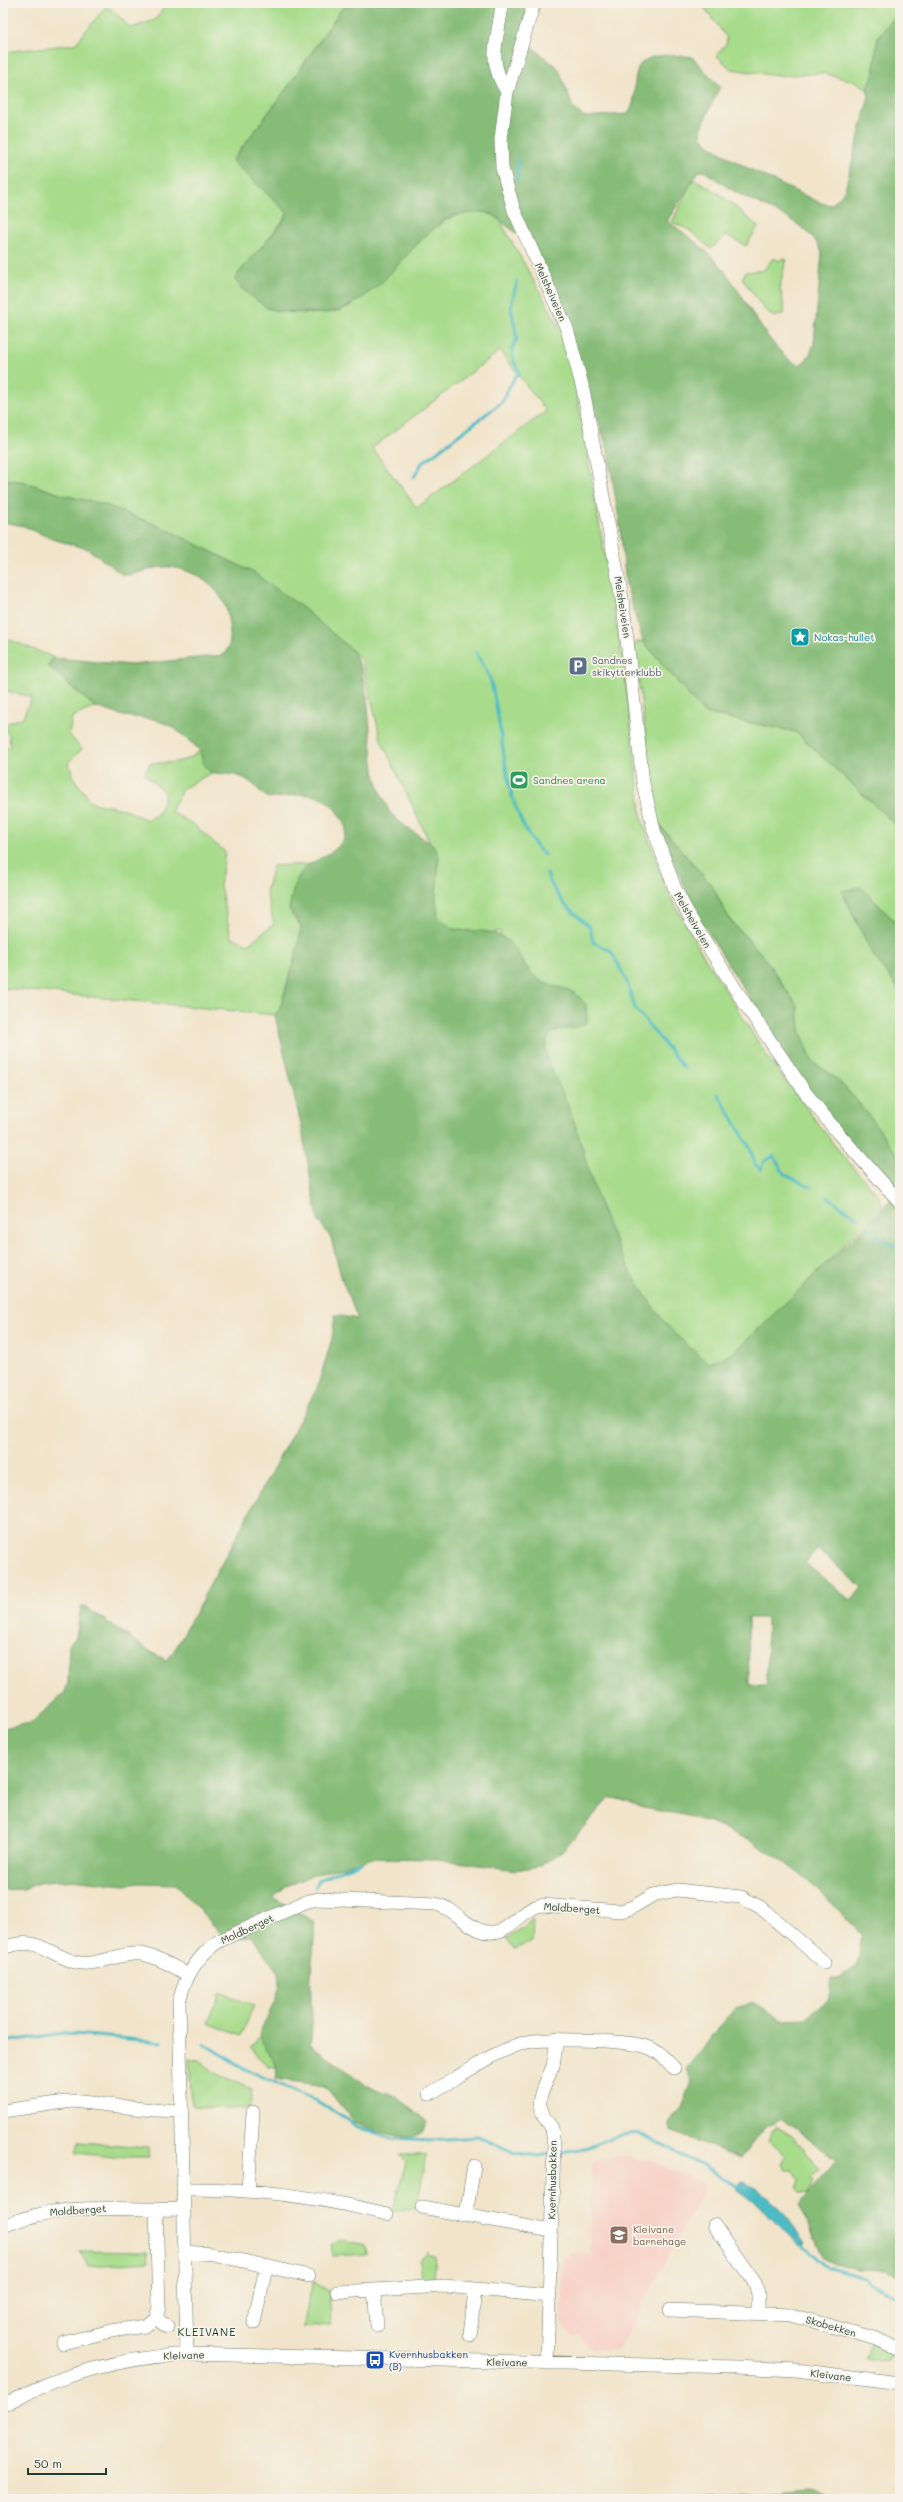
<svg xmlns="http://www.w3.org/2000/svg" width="903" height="2502" viewBox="0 0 903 2502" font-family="Mali,sans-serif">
  <rect width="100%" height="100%" fill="#f7f3e8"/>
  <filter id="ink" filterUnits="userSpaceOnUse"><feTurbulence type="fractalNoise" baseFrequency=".025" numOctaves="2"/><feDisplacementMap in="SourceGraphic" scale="8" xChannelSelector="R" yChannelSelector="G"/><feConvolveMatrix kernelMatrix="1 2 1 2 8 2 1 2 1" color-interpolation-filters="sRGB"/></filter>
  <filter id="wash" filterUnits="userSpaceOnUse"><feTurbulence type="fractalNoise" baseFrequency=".012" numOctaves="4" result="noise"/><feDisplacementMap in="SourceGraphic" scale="16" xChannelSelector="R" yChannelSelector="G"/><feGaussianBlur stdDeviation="0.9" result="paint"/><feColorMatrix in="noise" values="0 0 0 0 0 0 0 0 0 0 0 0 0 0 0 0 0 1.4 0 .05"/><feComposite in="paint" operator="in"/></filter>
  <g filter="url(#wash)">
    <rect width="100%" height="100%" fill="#f1e4ca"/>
    <!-- built -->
    <path fill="#f7d1c6" d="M615,2156H628L649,2160L706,2185L619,2349H592L580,2335H572L561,2324L563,2258L571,2257V2252L590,2255L591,2161Z"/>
    <!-- green -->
    <path fill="#a8dc8c" stroke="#648c60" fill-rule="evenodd" d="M167,3H346L287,88L232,161L287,212V216L267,240V308C286,314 330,317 348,307C393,283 439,188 498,217L568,342L624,668L642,820L667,891L703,955L769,1059L842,1155L877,1194L883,1205L705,1387L585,1205L512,965L499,931L478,940L460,938L433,916L438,860L381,740L362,661L353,651L254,573L166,529L103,504L66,496L25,482L3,479V52L75,44L107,5L131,28L155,20ZM500,351L546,411L417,508L372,448Z
      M701,3H900V11L878,36L873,77L867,89L857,82L823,73L777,76L731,69L716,55L726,44L727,38Z
      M693,179C718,190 738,209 758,227L746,246L726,235L711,249L689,230L672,222Z
      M773,258L780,261L783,258L786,259L780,287L785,313L774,317L764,309L742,278L746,272L764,270Z
      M3,637L55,658L50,660L67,683L95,707L72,717L69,735L82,749L68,763L75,780L92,803L124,809L147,820L159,813L165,793L144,773L150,763C168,763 187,764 200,750L204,766L211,773L182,789L171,812L193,824L225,852L220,886L231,937L248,944L274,924L266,892L273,866L311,864L304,870L291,915L301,926L299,943L280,1009L275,1015L3,988V747H10L9,736L3,725L23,717L32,697L3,690Z
      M643,641L704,713L796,732L900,829V927L861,887L842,892L873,955L900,991V1159C879,1129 845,1078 813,1063L800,1030L798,1007L764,957L730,920L712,886L656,821L634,643Z
      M533,1919L532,1942L514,1949L506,1939Z
      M220,1992L254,2006L241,2036L208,2023Z
      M260,2035L266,2044L269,2054L276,2055V2068L268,2067L251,2048Z
      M189,2059L199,2060L217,2074L252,2089L250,2109L192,2106Z
      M777,2127L792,2136L820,2170L811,2178L813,2182L808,2193L799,2192L797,2188L800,2181L793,2170H785L781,2164L785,2155L768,2140L773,2130Z
      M79,2142L148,2147L150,2157H113L76,2153Z
      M400,2155H426L417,2207L393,2211L406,2161Z
      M339,2239L365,2245L366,2254L333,2256L331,2244Z
      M80,2251L148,2252L149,2262L88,2266Z
      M427,2252L428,2255L436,2256L434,2278H428V2280L421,2278L419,2260Z
      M313,2281L329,2290L331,2324L303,2327Z
      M871,2341L894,2352L887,2363L866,2359Z"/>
    <!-- forest -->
    <path fill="#86bc78" stroke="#527c56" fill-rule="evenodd" d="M346,3H540L527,43L559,69L573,108L585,117L628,114C637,102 633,90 636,75C639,50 674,55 692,57L720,87C716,94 700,129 701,135C706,152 802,194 821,203L831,205L842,195L846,186L869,96L867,89L873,77L878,36L900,11V829L796,732L704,713L643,641L626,585L620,526L608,451L599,422L530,244L492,214L482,212L454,215L444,220L424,237L384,280L365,296L342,310L324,313L278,311L267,308L241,288L235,279C243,263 287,224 287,212L232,161L287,88ZM699,171H704C716,179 728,188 741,195C767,209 812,223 822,253L814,343C811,353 808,360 799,365C772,356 742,292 723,269C708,251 686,234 667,221Z
      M3,479L25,482L66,496L103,504L166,529L254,573L303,608L353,651L361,668L367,697L374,771L380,792L390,813L406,827L433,845L439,855L436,898L438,916C443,920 448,927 455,929C470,933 486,928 500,936C520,946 524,972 541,981C558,991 570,983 586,1005L587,1022C576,1033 549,1022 546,1045C543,1059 565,1095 570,1110C579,1135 586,1162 594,1188C609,1234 633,1281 662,1319C674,1335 691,1348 706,1361L710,1363L733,1353L859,1233L894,1196L810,1094L696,913L656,821L712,886L730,920L764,957L798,1007L800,1030L813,1063C845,1078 879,1129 900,1159V2277L884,2270L858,2269L834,2264L824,2259L799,2204L837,2160L782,2119L763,2129L741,2158L678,2134L671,2130L668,2125L671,2118L681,2109L692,2082L686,2069L735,2008L755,2003L782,2020L806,2019L829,1998L831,1978L838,1979L857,1967L862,1935C816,1883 766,1840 698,1819C681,1813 662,1812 644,1808C632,1805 622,1798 609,1798L562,1851L539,1866L516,1870L436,1859L373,1858L314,1875L286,1886L273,1897L314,1922C315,1941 312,1957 311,1975C309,1998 315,2021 310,2044L366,2085L398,2097L427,2122L424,2131L411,2138L374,2130L353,2121L325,2086L276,2079C280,2058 265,2053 259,2034L275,2001L280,1985L278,1972L252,1937L225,1938L176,1884L140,1883L125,1885L80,1880L42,1882L23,1889L3,1890V1728L31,1723L65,1692L68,1683L69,1645L76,1637L81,1607H86L146,1649L166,1660L173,1653L317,1388L332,1339L335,1315L358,1319L342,1280L331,1238L318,1220L301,1124L275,1015L280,1009L299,943L301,926L289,909C292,895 294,880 304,869C319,855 345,853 346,828C334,800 318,791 289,796C283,797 273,799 267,797C263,795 257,788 254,785C241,773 227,774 211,773L204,766L200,750L173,727L154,719L124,716L95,707L47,665L55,658L132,665L224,655C233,643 230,633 228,618C226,589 191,565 162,567C149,568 136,575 123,575L88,549L52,539L24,526L3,522ZM817,1549L862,1587L850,1600L805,1563ZM748,1618H767V1685H749Z
      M861,887L900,927V991L873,955L842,891Z
      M813,2490L836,2499H697Z"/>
    <!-- water -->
    <path fill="#4dbbc5" stroke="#367c7c" d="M742,2182C771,2192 788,2218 805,2243L799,2245L752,2200L736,2188Z"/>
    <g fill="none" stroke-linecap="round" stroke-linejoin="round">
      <!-- stream -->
      <path stroke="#4dbbc5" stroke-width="3" d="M517,180L518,159
        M414,477L422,463L502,402L514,378L520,373L513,360L512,347L517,340L511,306L517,281
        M476,652C480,661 487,670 490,679C507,737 499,808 544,855
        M547,874L552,886L564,904L590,927L593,942L611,951L626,979L635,1008L684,1068
        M718,1094L750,1148L755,1164L761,1170L763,1162L774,1156L784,1174L811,1187
        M828,1197L859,1219
        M869,1228L881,1239L900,1249
        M315,1887L318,1880L361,1862
        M3,2042L64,2033L162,2042
        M204,2044L245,2069L317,2101L358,2127L392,2138L431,2140L478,2137L516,2153L539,2156L551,2154
        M557,2153C566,2152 577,2152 585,2148C601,2142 623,2131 640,2134L701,2164L740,2188
        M800,2243L827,2267L865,2278L869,2283L892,2295L900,2296"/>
    </g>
  </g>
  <g filter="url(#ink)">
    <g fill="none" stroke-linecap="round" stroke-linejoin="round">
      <!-- minor casing -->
      <g stroke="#687768" stroke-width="14">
        <path id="minor" d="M502,3C499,41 485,56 507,92
          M534,3L507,92L501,139L502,168L514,210L567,329L583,389L623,604L643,783L654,830L675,889L692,921L743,1001L805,1092L837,1132L900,1202
          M3,1948C38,1935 45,1953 75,1962C93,1967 115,1955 133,1954C150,1952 172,1966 187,1974
          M429,2094C457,2078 494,2052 523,2043C544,2037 631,2040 650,2048C660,2052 667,2061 674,2068
          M3,2111L72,2101L154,2110L181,2111
          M183,2189C252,2188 320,2197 387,2214
          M248,2191L253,2112
          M422,2207L551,2231
          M466,2215L474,2166
          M714,2225L755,2283L758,2293V2313
          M3,2226C67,2200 118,2211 183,2209
          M184,2252L213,2254L309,2276
          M374,2290L377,2326
          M337,2292L445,2286L550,2296
          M670,2310L791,2315L877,2339L900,2350
          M156,2318L167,2327
          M254,2323L266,2267
          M470,2335L475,2290
          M63,2343L111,2331L145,2326L156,2318L159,2307L156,2209
          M187,2354L179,2002C185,1976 197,1956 219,1941L305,1902L318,1899L436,1904C459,1909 475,1941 502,1930C516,1923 525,1909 541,1905L621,1911L633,1907L653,1895L677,1890L741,1897L760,1907L824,1962
          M547,2363L554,2146L552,2128L544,2117L539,2103L541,2094L553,2066L557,2039
          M3,2405C62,2373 121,2358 187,2354L736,2367L796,2370L900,2383"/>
      </g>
      <!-- minor -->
      <use href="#minor" stroke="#fff" stroke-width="13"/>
    </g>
  </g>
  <!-- icons -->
  <defs>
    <g id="sight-square" transform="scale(1)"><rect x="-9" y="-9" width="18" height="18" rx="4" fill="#0f9aa8" stroke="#f7f3e8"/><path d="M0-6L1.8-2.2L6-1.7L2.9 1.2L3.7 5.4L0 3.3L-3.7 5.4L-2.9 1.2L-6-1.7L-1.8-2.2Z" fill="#fff"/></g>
    <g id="parking-square" transform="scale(1)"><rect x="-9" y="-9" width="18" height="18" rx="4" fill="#5c6f8a" stroke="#f7f3e8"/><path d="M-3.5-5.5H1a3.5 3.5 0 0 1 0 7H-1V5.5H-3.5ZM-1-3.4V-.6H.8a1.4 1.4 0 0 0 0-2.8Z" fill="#fff"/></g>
    <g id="stadium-square" transform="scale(1)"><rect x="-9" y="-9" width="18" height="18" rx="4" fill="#2e9e5b" stroke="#f7f3e8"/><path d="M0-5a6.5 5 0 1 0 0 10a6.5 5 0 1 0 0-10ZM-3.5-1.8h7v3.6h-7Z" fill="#fff"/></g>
    <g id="school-square" transform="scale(1)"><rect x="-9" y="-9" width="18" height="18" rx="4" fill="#8d6e63" stroke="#f7f3e8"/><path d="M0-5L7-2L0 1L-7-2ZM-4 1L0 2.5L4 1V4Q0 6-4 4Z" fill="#fff"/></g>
    <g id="bus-square" transform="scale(1)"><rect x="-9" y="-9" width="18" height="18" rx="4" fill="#1a4fb4" stroke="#f7f3e8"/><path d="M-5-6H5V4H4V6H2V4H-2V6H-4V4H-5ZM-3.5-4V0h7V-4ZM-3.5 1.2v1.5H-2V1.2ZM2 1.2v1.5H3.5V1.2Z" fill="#fff"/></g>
  </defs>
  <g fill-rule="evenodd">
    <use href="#sight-square" x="800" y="637"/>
    <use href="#parking-square" x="578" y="666"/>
    <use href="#stadium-square" x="519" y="780"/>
    <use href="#school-square" x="619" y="2235"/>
    <use href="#bus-square" x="375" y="2360"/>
  </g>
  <g text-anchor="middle" stroke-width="3.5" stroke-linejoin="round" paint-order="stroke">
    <!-- street labels -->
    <g font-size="10" fill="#1f3d34" stroke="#f7f3e8">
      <text transform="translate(551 292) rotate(66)" y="4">Melsheiveien</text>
      <text transform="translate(623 607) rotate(81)" y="4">Melsheiveien</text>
      <text transform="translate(693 920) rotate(60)" y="4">Melsheiveien</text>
      <text transform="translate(572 1908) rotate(4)" y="4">Moldberget</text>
      <text transform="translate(247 1929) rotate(-25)" y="4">Moldberget</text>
      <text transform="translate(552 2180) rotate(-89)" y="4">Kvernhusbakken</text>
      <text transform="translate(78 2210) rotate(-4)" y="4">Moldberget</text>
      <text transform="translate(831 2326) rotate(16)" y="4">Skobekken</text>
      <text transform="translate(184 2355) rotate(-2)" y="4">Kleivane</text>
      <text transform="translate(507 2362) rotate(1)" y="4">Kleivane</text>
      <text transform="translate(831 2375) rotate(7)" y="4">Kleivane</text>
    </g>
    <!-- culture labels -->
    <g font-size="10" fill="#0d838f" stroke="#f7f3e8" text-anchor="start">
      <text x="814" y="641">Nokas-hullet</text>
    </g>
    <!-- service labels -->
    <g font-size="10" fill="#4e5e75" stroke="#f7f3e8" text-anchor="start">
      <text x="592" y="664">Sandnes<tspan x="592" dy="12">skikytterklubb</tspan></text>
    </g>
    <!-- leisure labels -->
    <g font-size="10" fill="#27864d" stroke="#f7f3e8" text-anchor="start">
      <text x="533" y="784">Sandnes arena</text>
    </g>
    <!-- education labels -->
    <g font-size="10" fill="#785e54" stroke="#f7f3e8" text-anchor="start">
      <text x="633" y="2233">Kleivane<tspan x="633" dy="12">barnehage</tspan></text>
    </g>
    <!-- transit labels -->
    <g font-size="10" fill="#164399" stroke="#f7f3e8" text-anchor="start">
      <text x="389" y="2358">Kvernhusbakken<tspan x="389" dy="12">(B)</tspan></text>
    </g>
    <!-- neighbourhood labels -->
    <g font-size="11" letter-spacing="1" fill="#1f3d34" stroke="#f7f3e8">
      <text x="207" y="2336">KLEIVANE</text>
    </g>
  </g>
  <!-- margin -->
  <rect width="903" height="2502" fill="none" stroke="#f7f3e8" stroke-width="16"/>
  <!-- scale -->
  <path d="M28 2468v6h78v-6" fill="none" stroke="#1f3d34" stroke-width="2"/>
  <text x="34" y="2468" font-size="12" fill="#1f3d34" stroke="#f7f3e8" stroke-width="3" paint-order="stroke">50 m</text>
</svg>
